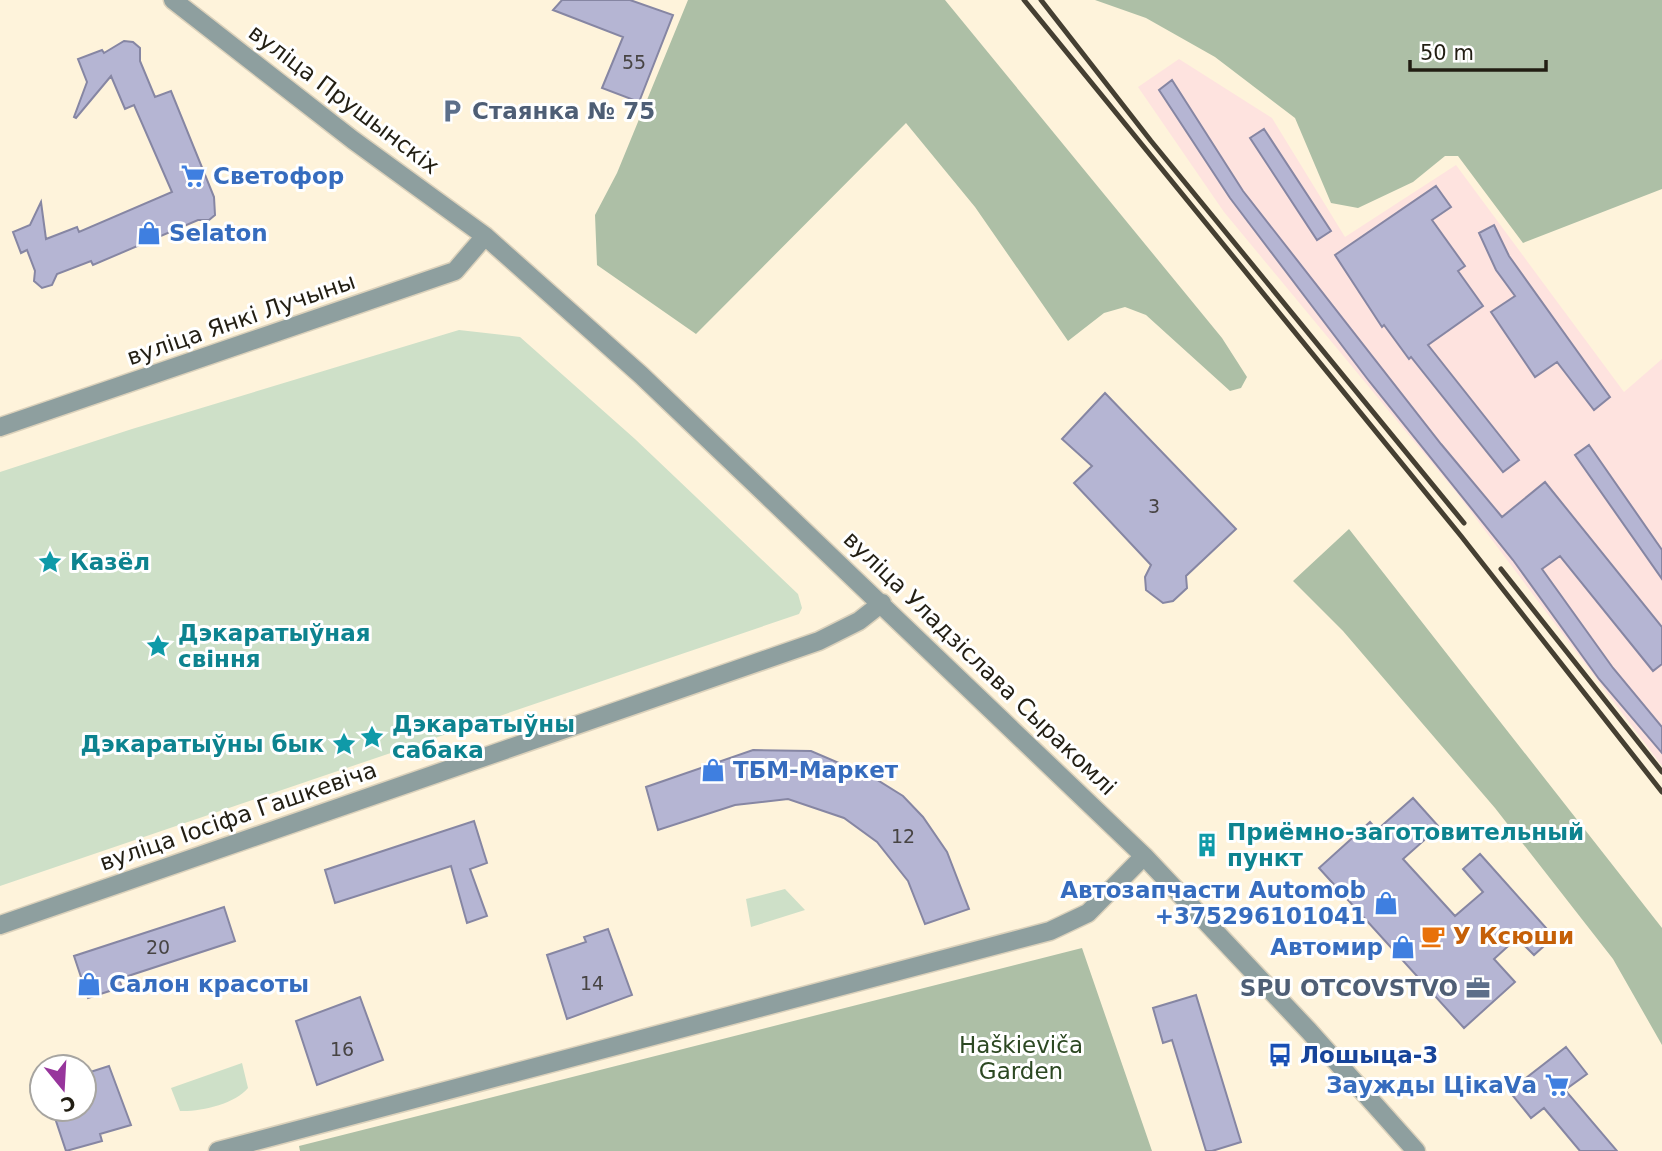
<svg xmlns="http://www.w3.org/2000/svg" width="1662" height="1151" viewBox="0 0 1662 1151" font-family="'DejaVu Sans',sans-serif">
  <rect width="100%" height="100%" fill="#fef3db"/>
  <!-- industrial -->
  <path fill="#fee3df" d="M1179,59L1272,118L1345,237L1456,165L1624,392L1662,359V766L1456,492L1224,212L1138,87Z"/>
  <!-- green -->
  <path fill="#cee0c8" d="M459,330L520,337L635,439L798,594L802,608L799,614L0,886V472L132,429Z
    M785,889L805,910L751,927L746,899Z
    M242,1063L248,1088C235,1104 200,1112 180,1111L171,1088Z"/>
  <!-- forest -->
  <path fill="#adbfa6" d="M688,0H945L1222,338L1247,377L1241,388L1230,391L1146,315L1125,307L1104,313L1068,341L975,207L906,123L696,334L597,265L595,215L617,173Z
    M1095,0H1662V189L1523,243L1458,156H1445L1413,182L1358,208L1331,203L1295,118L1215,57L1146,18Z
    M1349,529L1662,928V1045L1613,959L1495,808L1343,631L1293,581Z
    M1082,948L1152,1151H300L299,1146Z"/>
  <!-- building -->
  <path fill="#b5b5d3" stroke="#8686a3" stroke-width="2" d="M562,0H630L673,15L639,102L602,88L623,37L553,10Z
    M124,41L133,42L140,48V61L155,97L171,91L214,197L215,215L209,220H198L93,265L91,261L57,274L52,285L42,288L34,281L35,271L27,250L21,253L13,232L30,225L41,202L46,239L77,227L79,232L172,192L134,105L125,109L111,76L76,118L74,117L87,82L78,59L102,50L104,53Z
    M1172,80L1243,191L1441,444L1502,517L1545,482L1662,627V664L1653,671L1560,556L1542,569L1613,668L1662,727V753L1599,679L1513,560L1369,381L1230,198L1159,90Z
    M1264,129L1331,231L1317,240L1250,138Z
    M1436,186L1451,207L1432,220L1465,266L1458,271L1483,306L1428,345L1519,460L1503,472L1411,357L1409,359L1384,325L1382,327L1335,255Z
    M1494,225L1509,256L1610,397L1594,410L1557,362L1535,377L1491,312L1515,296L1496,270L1479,233Z
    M1105,393L1236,529L1186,576L1187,588L1173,601L1163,603L1146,590L1145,577L1151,565L1074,483L1092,466L1062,439Z
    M1589,445L1662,550V579L1575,455Z
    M753,750L811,751L874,778L903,796L923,817L947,852L969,909L925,924L908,881L877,842L844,818L788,799L735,805L658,830L646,787Z
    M1413,798L1439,827L1403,859L1455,916L1483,892L1463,869L1480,854L1554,937L1534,955L1517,938L1494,959L1515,982L1464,1028L1319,868L1370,822L1377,830Z
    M474,821L487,863L470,869L487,916L467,923L451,866L335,903L325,870Z
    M224,907L235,941L119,979L122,987L88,998L74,956Z
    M608,929L632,995L567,1019L547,955L586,942L584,937Z
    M1196,995L1241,1142L1212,1151H1206L1172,1040L1163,1043L1153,1008Z
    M360,997L383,1060L317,1085L296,1021Z
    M1566,1047L1587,1074L1565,1090L1617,1151H1580L1544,1108L1531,1118L1509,1091Z
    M109,1066L131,1125L100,1134L102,1141L66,1151L52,1109H84V1074Z"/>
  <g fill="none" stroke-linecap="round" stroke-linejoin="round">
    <!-- minor casing -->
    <g stroke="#dbd1bb" stroke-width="21">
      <path id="minor" d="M173,0L353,140L485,236L641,375L1144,856L1309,1031L1416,1151
        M0,427L455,271L485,236
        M0,925L819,641L859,621L882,603
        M218,1151L1050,931L1088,913L1144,856"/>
    </g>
    <!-- minor -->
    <use href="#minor" stroke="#8e9f9f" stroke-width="18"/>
    <!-- rail -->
    <path stroke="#453f32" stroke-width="5" d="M1024,0L1461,536L1662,792
      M1041,0L1151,141L1464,523
      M1501,569L1662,772"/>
  </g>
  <!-- icons -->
  <defs>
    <g id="parking-bare" transform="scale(1.89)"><path d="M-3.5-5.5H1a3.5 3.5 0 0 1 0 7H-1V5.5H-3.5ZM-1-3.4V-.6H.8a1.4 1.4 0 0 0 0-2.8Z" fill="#5c6f8a" stroke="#fff" stroke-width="2.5" paint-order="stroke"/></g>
    <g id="supermarket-bare" transform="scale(1.89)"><path d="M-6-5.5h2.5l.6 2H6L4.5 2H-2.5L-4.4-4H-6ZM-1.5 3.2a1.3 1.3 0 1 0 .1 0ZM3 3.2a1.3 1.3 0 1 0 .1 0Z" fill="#3f7fe0" stroke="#fff" stroke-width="2.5" paint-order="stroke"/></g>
    <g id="shop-bare" transform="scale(1.89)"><path d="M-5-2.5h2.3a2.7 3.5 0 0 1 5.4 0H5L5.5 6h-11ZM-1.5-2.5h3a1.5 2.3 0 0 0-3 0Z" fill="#3f7fe0" stroke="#fff" stroke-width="2.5" paint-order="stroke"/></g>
    <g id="sight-bare" transform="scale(1.89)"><path d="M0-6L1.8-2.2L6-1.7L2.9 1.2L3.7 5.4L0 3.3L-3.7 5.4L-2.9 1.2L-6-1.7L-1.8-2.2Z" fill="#0f9aa8" stroke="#fff" stroke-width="2.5" paint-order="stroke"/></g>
    <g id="building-bare" transform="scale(1.89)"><path d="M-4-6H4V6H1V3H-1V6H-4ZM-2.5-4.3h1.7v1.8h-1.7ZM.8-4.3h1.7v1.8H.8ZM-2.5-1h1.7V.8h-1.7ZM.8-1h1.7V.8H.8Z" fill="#0f9aa8" stroke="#fff" stroke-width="2.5" paint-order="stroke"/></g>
    <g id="cafe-bare" transform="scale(1.89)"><path d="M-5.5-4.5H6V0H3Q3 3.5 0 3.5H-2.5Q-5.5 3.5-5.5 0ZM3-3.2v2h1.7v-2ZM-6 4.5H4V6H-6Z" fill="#e8710a" stroke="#fff" stroke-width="2.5" paint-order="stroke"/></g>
    <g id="office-bare" transform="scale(1.89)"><path d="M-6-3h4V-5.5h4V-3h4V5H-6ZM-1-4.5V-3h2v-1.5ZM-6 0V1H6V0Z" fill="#5c6f8a" stroke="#fff" stroke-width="2.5" paint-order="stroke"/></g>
    <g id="bus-bare" transform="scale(1.89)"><path d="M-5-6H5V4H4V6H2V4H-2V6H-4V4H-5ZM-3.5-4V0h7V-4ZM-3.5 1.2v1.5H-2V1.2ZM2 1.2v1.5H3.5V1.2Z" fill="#1a4fb4" stroke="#fff" stroke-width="2.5" paint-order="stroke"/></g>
  </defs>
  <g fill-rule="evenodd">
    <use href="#parking-bare" x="452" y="111"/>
    <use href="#supermarket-bare" x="193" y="176"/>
    <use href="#shop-bare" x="149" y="233"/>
    <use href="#sight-bare" x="50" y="562"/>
    <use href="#sight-bare" x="158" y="646"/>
    <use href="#sight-bare" x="372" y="737"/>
    <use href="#sight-bare" x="344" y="744"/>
    <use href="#shop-bare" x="713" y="770"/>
    <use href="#building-bare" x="1207" y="845"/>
    <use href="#shop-bare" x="1386" y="903"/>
    <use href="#cafe-bare" x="1433" y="936"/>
    <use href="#shop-bare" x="1403" y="947"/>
    <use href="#shop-bare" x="89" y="984"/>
    <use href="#office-bare" x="1478" y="988"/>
    <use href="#bus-bare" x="1280" y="1055"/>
    <use href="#supermarket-bare" x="1557" y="1085"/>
  </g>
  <g text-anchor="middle" stroke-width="6" stroke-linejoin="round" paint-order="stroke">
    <!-- number labels -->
    <g font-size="19" fill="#474443">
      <text x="634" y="69">55</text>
      <text x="1154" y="513">3</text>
      <text x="903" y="843">12</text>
      <text x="158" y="954">20</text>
      <text x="592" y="990">14</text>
      <text x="342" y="1056">16</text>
    </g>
    <!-- street labels -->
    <g font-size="23" fill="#221e13" stroke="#fff">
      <text transform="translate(344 99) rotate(37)" y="8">вуліца Прушынскіх</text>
      <text transform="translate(241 319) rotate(-19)" y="8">вуліца Янкі Лучыны</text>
      <text transform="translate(980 663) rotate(44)" y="8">вуліца Уладзіслава Сыракомлі</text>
      <text transform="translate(238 816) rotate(-19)" y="8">вуліца Іосіфа Гашкевіча</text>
    </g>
    <!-- service labels -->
    <g font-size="23" font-weight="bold" fill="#4e5e75" stroke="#fff" text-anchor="start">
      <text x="472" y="119">Стаянка № 75</text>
      <text x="1458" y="996" text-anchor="end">SPU OTCOVSTVO</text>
    </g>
    <!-- shop labels -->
    <g font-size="23" font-weight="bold" fill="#366cbe" stroke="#fff" text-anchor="start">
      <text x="213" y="184">Светофор</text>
      <text x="169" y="241">Selaton</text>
      <text x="733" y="778">ТБМ-Маркет</text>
      <text x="1366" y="898" text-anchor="end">Автозапчасти Automob<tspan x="1366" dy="26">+375296101041</tspan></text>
      <text x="1383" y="955" text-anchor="end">Автомир</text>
      <text x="109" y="992">Салон красоты</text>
      <text x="1537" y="1093" text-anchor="end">Заужды ЦікаVа</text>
    </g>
    <!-- culture labels -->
    <g font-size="23" font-weight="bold" fill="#0d838f" stroke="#fff" text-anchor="start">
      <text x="70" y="570">Казёл</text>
      <text x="178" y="641">Дэкаратыўная<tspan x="178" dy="26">свіння</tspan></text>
      <text x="392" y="732">Дэкаратыўны<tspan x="392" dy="26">сабака</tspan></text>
      <text x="324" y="752" text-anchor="end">Дэкаратыўны бык</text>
      <text x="1227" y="840">Приёмно-заготовительный<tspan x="1227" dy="26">пункт</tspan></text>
    </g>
    <!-- food labels -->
    <g font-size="23" font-weight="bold" fill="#c56008" stroke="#fff" text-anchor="start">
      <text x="1453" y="944">У Ксюши</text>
    </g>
    <!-- park labels -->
    <g font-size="23" fill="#2c4822" stroke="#fff">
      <text x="1021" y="1053">Haškieviča<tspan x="1021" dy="26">Garden</tspan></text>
    </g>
    <!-- transit labels -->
    <g font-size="23" font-weight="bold" fill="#164399" stroke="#fff" text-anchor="start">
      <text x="1300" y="1063">Лошыца-3</text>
    </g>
  </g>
  <!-- north arrow -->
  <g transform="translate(63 1088) rotate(162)"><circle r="33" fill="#ffffff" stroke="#a7a5a1" stroke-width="2"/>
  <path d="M0-5L12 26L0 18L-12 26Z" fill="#97359c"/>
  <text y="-10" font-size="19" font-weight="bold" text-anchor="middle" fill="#221e13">С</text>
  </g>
  <!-- scale -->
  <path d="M1410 60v10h136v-10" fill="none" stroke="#221e13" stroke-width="3.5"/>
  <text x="1420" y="60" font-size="21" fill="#221e13" stroke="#ffffff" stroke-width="5" paint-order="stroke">50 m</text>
</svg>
